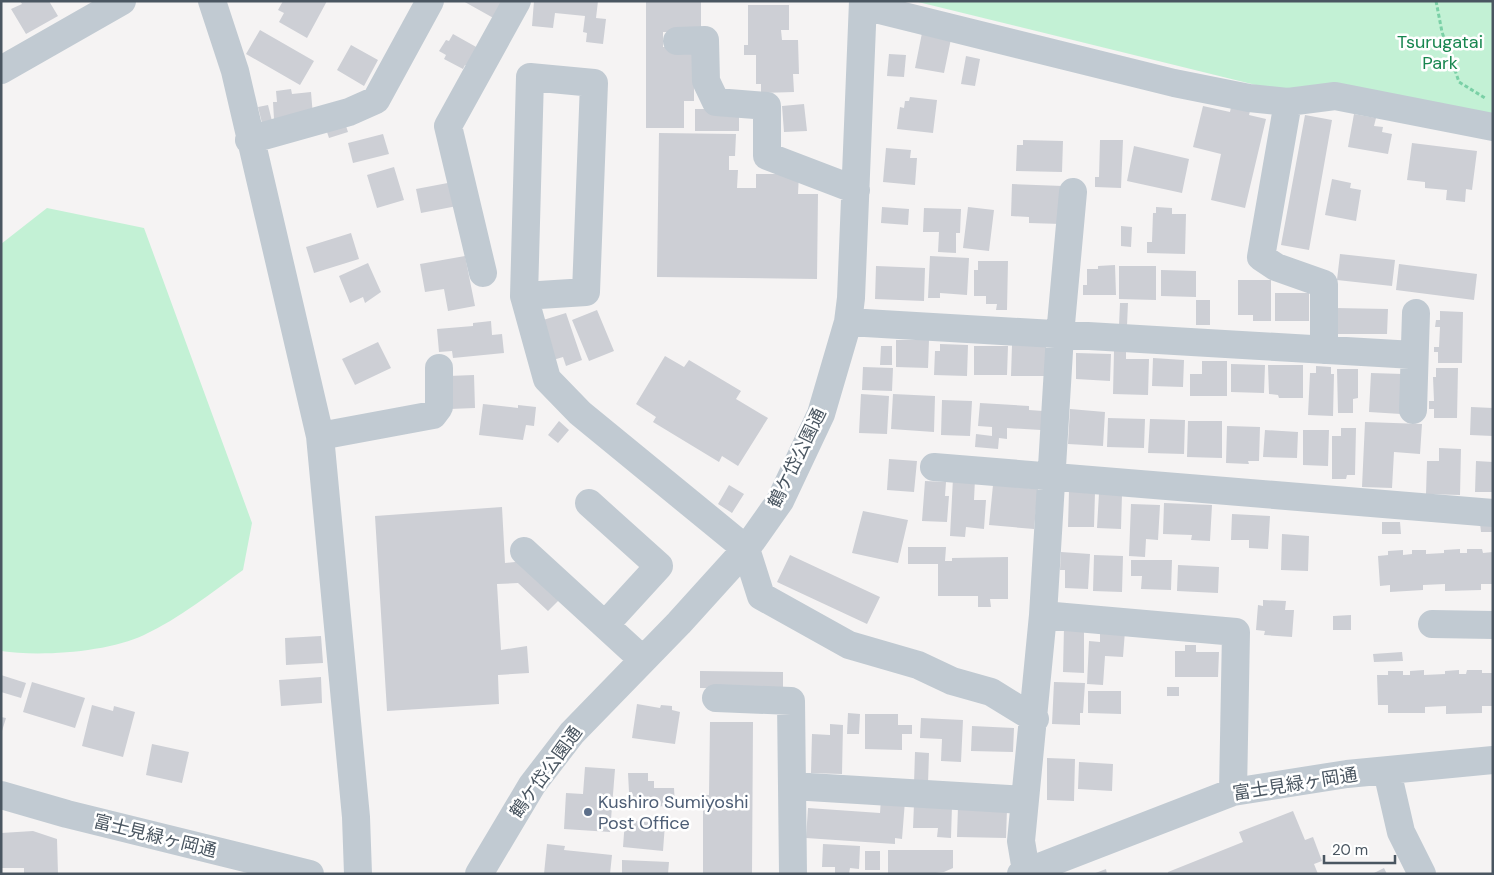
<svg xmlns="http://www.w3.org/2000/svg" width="1494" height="875" viewBox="0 0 1494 875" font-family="'DM Sans','Noto Sans JP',sans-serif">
  <rect width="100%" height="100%" fill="#f5f3f3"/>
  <!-- green -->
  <path fill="#c3f1d5" d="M914,1H1493V115L1280,91Z
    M47,208L144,228L252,523L243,570C211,593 180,618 144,635C109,652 40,657 1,651V244Z"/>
  <!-- building -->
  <path fill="#cdcfd5" d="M20,1H49L58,16L26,34L11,9L22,4Z
    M283,1H327L307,38L279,22L284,13L278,10Z
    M463,1H507L497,20Z
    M534,1H598L596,18L606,19L603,44L586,42L587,33L583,32L585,16L555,13L553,28L532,26Z
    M646,1H701V32H663V47H694V101H684V128H646Z
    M748,5H789V30H781L782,40H798L799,74H793L794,92L761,93V84H756V55H744V45H748Z
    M260,30L314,61L300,85L246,54Z
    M922,33L951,39L944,73L915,68Z
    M453,34L478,48L468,66L465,65L463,69L444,59L446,55L439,51L446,40L449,41Z
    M351,45L378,60L364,86L337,70Z
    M889,54L906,55L904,77L887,76Z
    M966,56L980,59L975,86L961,84Z
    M291,89L292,94L311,92L313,116L274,119L273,102H277L276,91Z
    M910,97L937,100L933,133L897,129L900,107L904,108L905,101H909Z
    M804,104L807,131L784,132L782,106Z
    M268,105L273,125L263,127L258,107Z
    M1203,106L1230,112L1231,107L1250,111L1249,115L1266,119L1245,208L1211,200L1221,154L1193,147Z
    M695,109H739V131H695Z
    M1354,114L1376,118L1374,126L1383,127L1382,132L1392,134L1388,154L1348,147Z
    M1305,115L1332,120L1309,250L1281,245Z
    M345,123L348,132L329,138L326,129Z
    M659,133L736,134L735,156H729V170H738L737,188H756V174H799L798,194H818L817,279L657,277Z
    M383,134L389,154L353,163L348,143Z
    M1023,140L1063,141L1062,172L1016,171L1017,145H1023Z
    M1100,140H1123L1121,188L1095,187V177H1099Z
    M1412,143L1477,151L1472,190L1466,189L1465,202L1446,200L1447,190L1425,188V182L1407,180Z
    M1134,146L1189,159L1182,193L1127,181Z
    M886,148L911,150L910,158H917L915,185L883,182Z
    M394,167L404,200L377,208L367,175Z
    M1332,179L1351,183L1350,188L1361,190L1356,221L1325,215Z
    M453,182L457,206L421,213L416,189Z
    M1012,184L1063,186L1061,224L1029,223V217L1011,216Z
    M882,207L909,209L908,225L881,223Z
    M968,207L994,210L989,251L963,248Z
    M1156,207L1172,208V214H1186L1185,254L1147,253V242H1152L1153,213H1156Z
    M924,208L961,209L960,233H956V253L938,252L939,232H923Z
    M1121,226L1132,227L1131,247L1121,246Z
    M351,233L359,259L314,273L306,247Z
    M1340,254L1395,260L1392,286L1337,280Z
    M465,256L475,306L448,311L444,289L425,292L420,264Z
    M930,256L969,258L967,295L940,293V298H928Z
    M978,261H1008L1007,310H996L997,304H986V296H974V270H978Z
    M368,263L381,292L365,303L363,297L350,303L339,276Z
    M1399,264L1477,274L1474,300L1396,290Z
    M1115,265L1116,295H1083V285H1087V269H1098V266Z
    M876,266L925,268L924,301L875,299Z
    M1119,266H1156V300L1119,299Z
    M1161,270L1196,271V297L1161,296Z
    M1238,280H1271V321H1253V315H1238Z
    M1275,293H1309V321H1275Z
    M1196,300H1210V325H1196Z
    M1120,303H1128L1127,326H1119Z
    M1335,308L1388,309L1387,334H1334Z
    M597,310L614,351L589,361L572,320Z
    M1440,311L1463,312L1462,363H1438V352H1434V347H1439L1440,327H1435L1436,320H1440Z
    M566,313L582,360L566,366L563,357L553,360L540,321Z
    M491,321L492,335L502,334L504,353L453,358L452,351L439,352L437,329L473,326V323Z
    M896,340H929L928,368L896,367Z
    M378,342L391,368L355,385L342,359Z
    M940,344L968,345L967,376L934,375L935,351H940Z
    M1012,345L1046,346V376H1011Z
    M881,346H892V365H880Z
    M974,346H1008L1007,375H974Z
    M1114,351H1126V359H1149L1148,395L1113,394Z
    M1076,353L1111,354L1110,381L1076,379Z
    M665,356L684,367L689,360L741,391L736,399L768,418L738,466L722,456L719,462L653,422L656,417L636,404Z
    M1153,358L1184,360L1183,387L1152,386Z
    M1202,361H1227V396H1190V374H1202Z
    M1231,364L1265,365L1264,393L1231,392Z
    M1268,365H1303V398H1279L1278,395L1269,394Z
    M1316,366L1331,367V374H1334L1333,416L1308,415L1310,373H1316Z
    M863,367L893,368L892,391L862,390Z
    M1436,368H1458L1457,418H1434V409H1429V401H1434L1433,377H1436Z
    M1337,369H1358V398L1353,399V413H1338Z
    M1371,373L1403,374L1401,414L1369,412Z
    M474,375L475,408L450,409L448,376Z
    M861,394L889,396L887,434L859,433Z
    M893,394L935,396L934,432L891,429Z
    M942,400L972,401L970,436L941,435Z
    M980,403L1029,406V410L1043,411L1041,430L1007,428V439L999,438L998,449L975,447L976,434L992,436V427L978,426Z
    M483,404L518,408V405L536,407L534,426L526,425L523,440L479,435Z
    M1471,407L1493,408V436L1470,435Z
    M1070,409L1105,412L1103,446L1068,444Z
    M1108,418L1145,419L1144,448L1107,447Z
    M1150,419L1185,420L1184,454L1148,453Z
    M559,421L569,430L558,443L548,435Z
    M1188,421H1222V458L1187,457Z
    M1365,422L1422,424L1420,454L1394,452L1392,488L1362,487Z
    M1227,426L1260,427L1259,461H1248L1249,464L1226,463Z
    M1341,428H1356L1355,475H1347L1346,479H1332V436H1341Z
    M1265,430L1298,432L1297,458L1263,457Z
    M1303,430H1329L1328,466L1303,465Z
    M1439,448L1461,449L1460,495L1426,494L1427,461H1439Z
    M889,459L917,461L914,492L887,490Z
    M1476,461L1493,462V492H1475Z
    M953,478L975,479L974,500H986L984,529L966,527L965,537L950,536Z
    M925,481L946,482L945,496H949L947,522L922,521Z
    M729,485L744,494L732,513L718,504Z
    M993,485L1038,489L1034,529L989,525Z
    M1069,491L1095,492L1094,527H1068Z
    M1099,493L1122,494L1121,529L1097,528Z
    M1164,503L1212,505L1210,541L1191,540L1192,535L1163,534Z
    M1131,504L1160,505L1158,540L1146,539L1145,557L1129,556Z
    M502,507L505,563L524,561L562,597L548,611L518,583L497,584L501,650L527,646L529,673L498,675L499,704L387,711L375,516Z
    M863,511L908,520L898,563L852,553Z
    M1232,514L1270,516L1268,549L1249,548V540H1231Z
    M1382,522H1400L1401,534H1382Z
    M1480,523H1493V532H1481Z
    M1282,534L1309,536L1308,571L1281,570Z
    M908,547H946L945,561H952V558L1008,557V599H990L991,607H978V596H938V564H908Z
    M1460,549V553H1467V549H1482L1483,553L1493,552V584H1481V590L1445,591V584L1423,585V590L1390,592V585L1380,586L1378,556L1388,555V551L1403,550V555L1412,554V550H1426V554L1444,553V550Z
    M1061,552L1090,554L1088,589L1065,588V570H1060Z
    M790,555L880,597L867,624L777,582Z
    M1094,555L1123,556L1122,592L1093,591Z
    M1131,560H1172L1171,590L1141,589L1142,576H1131Z
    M1178,565L1219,567L1218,593L1177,591Z
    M1263,600L1286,601L1285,610H1294L1292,637L1264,635L1265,631L1256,630L1258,605L1263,606Z
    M1351,615V630H1333V616Z
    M1064,627H1084V673L1063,672Z
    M1100,629L1125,631L1123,657L1105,656L1103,685L1087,684L1089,641L1100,642Z
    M321,636L323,663L286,665L285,638Z
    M1185,645H1196V652H1219L1218,677H1175V651H1185Z
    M1402,652L1403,661L1374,662L1373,654Z
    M1424,670V675L1445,674V671L1459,670V674H1466L1467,670H1482V673H1493V706H1482V713L1446,714V706L1425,707V713H1388V705H1378L1377,675H1388V671H1403V675H1410V671Z
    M700,671L783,672V689L700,688Z
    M1,675L26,683L21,698L1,692Z
    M321,677L322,703L281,706L279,680Z
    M32,682L85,698L75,728L23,712Z
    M1054,682L1085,683L1083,713H1080V725L1052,724Z
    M1167,687H1179V696H1167Z
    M1088,691H1121V714L1088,713Z
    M637,704L660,708L661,705L672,706V710L680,712L675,744L632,738Z
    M92,705L113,711L114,706L135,712L123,757L82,746Z
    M848,713L860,714L859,734H847Z
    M865,714H898V725H912V734H902V750L865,749Z
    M1,717L6,718L2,731H1Z
    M921,718L963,720L961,762L941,761L942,739L920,738Z
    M710,722H753L752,874H703V795H709Z
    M830,724L843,725L842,774L811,773L812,734L830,735Z
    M972,726L1014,728L1013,752L971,751Z
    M152,744L189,752L182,783L146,775Z
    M915,752L929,753L928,784H914Z
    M1047,758L1075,759L1074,801L1047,800Z
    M1079,762L1113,764L1112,791L1078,789Z
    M585,767L615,769L610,832L564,829L566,793L583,794Z
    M628,773H648V781H654V788H674L675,806L633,807L632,792H629Z
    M881,799L905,801L902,839L895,838V844L806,838L808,808L880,813Z
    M914,804L952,805L951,838L937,837L938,828H913Z
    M958,807L1007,809L1006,838L957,837Z
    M1293,811L1305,840L1313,837L1322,861L1314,864L1318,874H1168V872L1243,842L1239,832Z
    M625,820L665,824L663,851L623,847Z
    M33,831L57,839L58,874H24V868H1V833Z
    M547,844L565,846L564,850L612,855L610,874H544Z
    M823,844L860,846L859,869L850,868L849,874L835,873V867H822Z
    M888,850H953V868L944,872L927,874H888Z
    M865,851H880V870H865Z
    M622,860L669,862L668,874H622Z
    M1384,868L1387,874H1372Z
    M1106,869L1107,874H1093Z"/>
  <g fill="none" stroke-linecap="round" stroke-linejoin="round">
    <!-- path -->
    <path stroke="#7ad0a6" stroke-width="3" stroke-dasharray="4 2.5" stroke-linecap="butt" d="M1436,1L1442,32L1459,82L1485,98"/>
    <!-- minor -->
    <path stroke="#c1cad2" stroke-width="28" d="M212,1L235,71L320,436L356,817L358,874
      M863,6L1174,83L1249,98L1288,102L1335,96L1493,127
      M677,41L705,40L706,81L716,102L767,106V156L856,190
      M1,70L122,1
      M530,77L594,83L586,292L524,296Z
      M1288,102L1261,257L1276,267L1324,284V350
      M249,140L349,112L376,100L430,1
      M483,273L448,126L517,1
      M524,296L547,379L580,413L746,549L761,596L849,645L918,665L952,681L991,692L1035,719
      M848,322L1414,355
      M1413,410L1416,313
      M320,436L433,415L439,407V368
      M934,467L1493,513
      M589,503L659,566L605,625
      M524,551L643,660
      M1043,615L1236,632L1233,792
      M1432,624L1493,625
      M716,698L791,701L793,874
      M1387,771L1401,832L1422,874
      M792,786L1024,800
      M1,795L67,814L310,874
      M1026,871L1021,841L1043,615L1060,335L1073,192
      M479,874L532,785L572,733L679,623L746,549L780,501L821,414L848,322L851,298L863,1
      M1021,874L1233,792L1347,774L1493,760"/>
  </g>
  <!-- markers -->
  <circle fill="#5c6f8a" stroke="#fff" stroke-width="2" cx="588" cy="812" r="5"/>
  <g text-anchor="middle" stroke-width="5" stroke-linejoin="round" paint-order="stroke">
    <!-- park labels -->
    <g font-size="18" fill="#17864f" stroke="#fff">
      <text x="1440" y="48">Tsurugatai<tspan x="1440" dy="21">Park</tspan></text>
    </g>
    <!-- street labels -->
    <g font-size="18" fill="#4a5661" stroke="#fff">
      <text transform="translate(797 458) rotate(-64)" y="6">鶴ケ岱公園通</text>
      <text transform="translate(546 772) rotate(-54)" y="6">鶴ケ岱公園通</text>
      <text transform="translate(1295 784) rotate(-9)" y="6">富士見緑ヶ岡通</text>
      <text transform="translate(155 836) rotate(14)" y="6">富士見緑ヶ岡通</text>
    </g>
    <!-- service labels -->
    <g font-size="18" fill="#4e5e75" stroke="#fff" text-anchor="start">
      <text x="598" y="808">Kushiro Sumiyoshi<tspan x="598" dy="21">Post Office</tspan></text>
    </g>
  </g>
  <!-- border -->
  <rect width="1494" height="875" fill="none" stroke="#4a5661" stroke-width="5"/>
  <!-- scale -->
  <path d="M1324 855v8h71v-8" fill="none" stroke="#4a5661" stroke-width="2.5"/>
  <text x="1332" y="855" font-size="15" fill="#4a5661" stroke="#ffffff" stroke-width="4" paint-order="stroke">20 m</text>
</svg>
